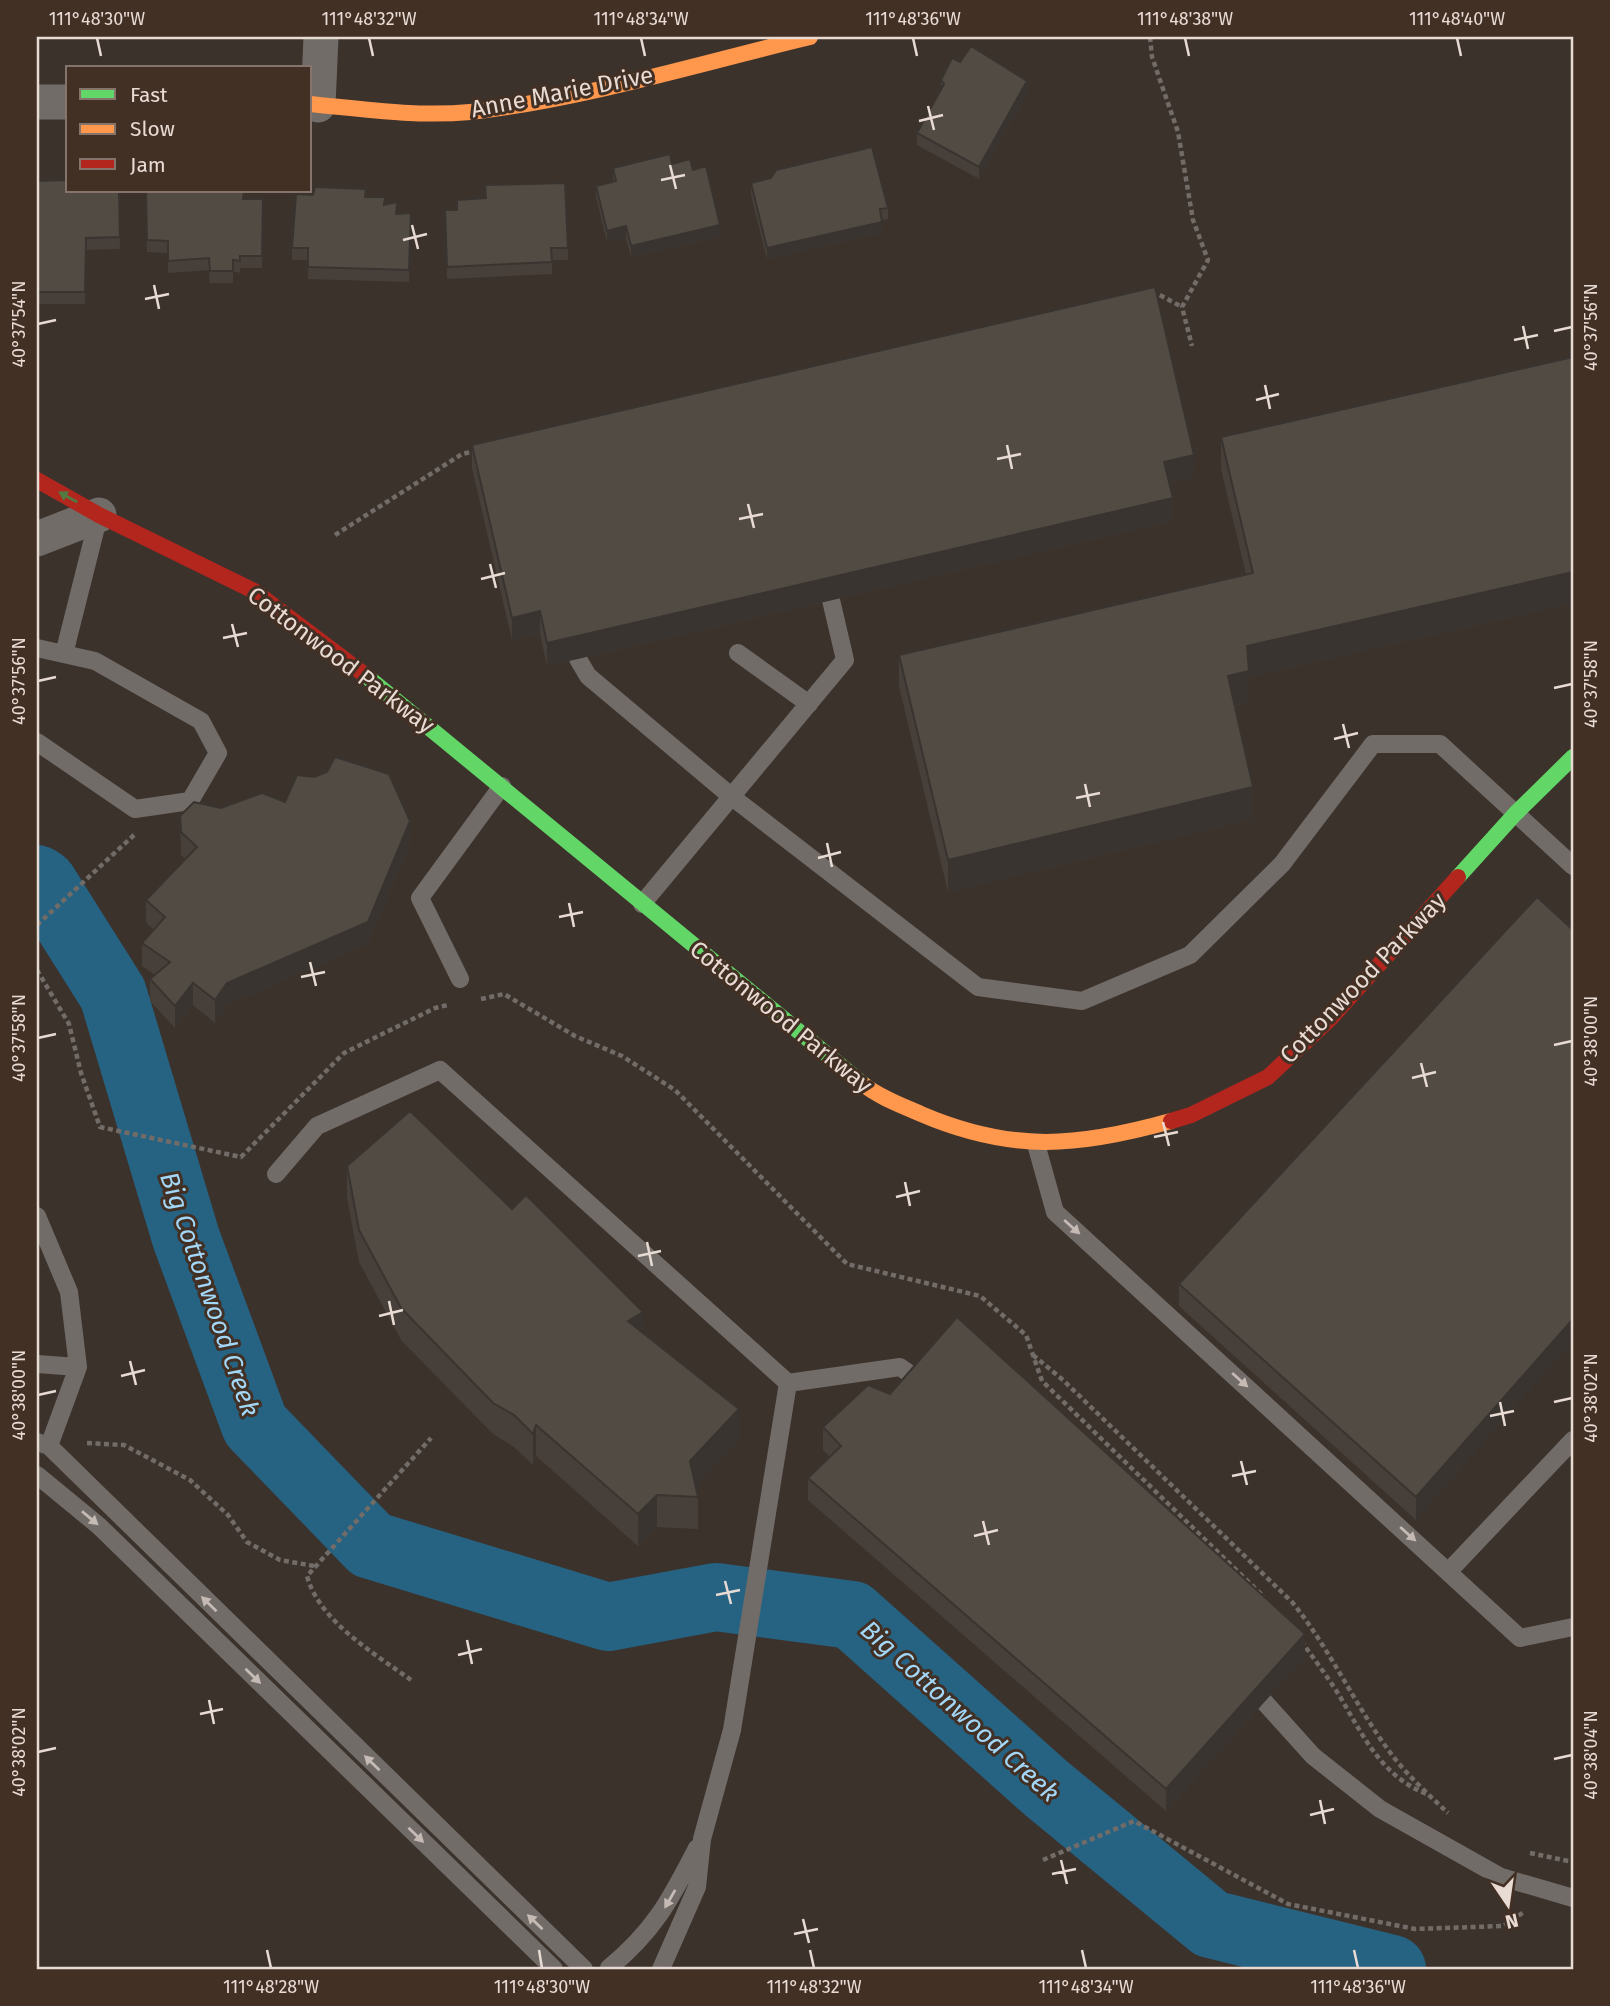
<svg xmlns="http://www.w3.org/2000/svg" width="1610" height="2006" viewBox="0 0 1610 2006" font-family="'Fira Sans',sans-serif">
  <rect width="100%" height="100%" fill="#3c322c"/>
  <g fill="none" stroke-linecap="round" stroke-linejoin="round">
    <!-- river -->
    <path stroke="#266282" stroke-width="68" d="M37,879L43,883L113,994L186,1238L255,1425L371,1545L608,1617L716,1597L852,1615L1047,1789L1211,1924L1392,1969"/>
    <!-- path -->
    <path stroke="#726c68" stroke-width="4.5" stroke-dasharray="5 3.5" stroke-linecap="butt" d="M1150,37L1152,57L1178,132L1193,220L1208,260L1182,307L1192,346
      M1152,296L1158,294L1182,307
      M335,535L462,454L475,451
      M37,925L134,835
      M37,970L69,1024L81,1073L100,1127L241,1157L344,1053L435,1008L448,1005
      M481,999L504,994L575,1036L622,1056L675,1090L847,1264L980,1296L1026,1335L1042,1381L1264,1597
      M1033,1355L1063,1380L1292,1602C1331,1650 1355,1706 1392,1755C1408,1776 1429,1795 1448,1813
      M87,1443L124,1445L190,1480L228,1515L247,1542L280,1560L314,1566
      M1301,1641C1315,1660 1330,1680 1342,1700C1365,1740 1384,1778 1429,1795
      M411,1680C375,1654 319,1621 307,1576L431,1438
      M1530,1853L1573,1862
      M1043,1860L1134,1821L1288,1904L1415,1929L1503,1926L1524,1912"/>
    <!-- lane -->
    <path stroke="#726c69" stroke-width="18" d="M37,648L95,661L201,721L218,753L190,801L135,809L37,742
      M738,653L809,704
      M64,654L99,515
      M578,659L588,676L732,797L978,987L1082,1001L1190,955L1282,864L1373,744H1440L1573,866
      M642,904L845,660L831,600
      M460,979L420,898L502,786
      M1036,1144L1055,1212L1520,1638L1573,1627
      M276,1174L317,1126L440,1070L788,1383L900,1367L927,1386
      M37,1216L69,1292L78,1367L49,1446
      M37,1364L78,1367
      M37,1442L49,1446L584,1969
      M37,1475L99,1526L554,1969
      M1449,1571L1573,1440
      M1249,1685L1313,1756L1380,1809L1501,1877L1573,1898
      M609,1968C655,1930 670,1900 697,1848
      M661,1969L697,1887L702,1839L732,1730L788,1383"/>
    <!-- street -->
    <path stroke="#726c69" stroke-width="35" d="M37,102H68
      M318,105L321,37
      M37,539L99,515"/>
    <!-- fast -->
    <path stroke="#63d668" stroke-width="16" d="M365,675L864,1085
      M1458,877L1515,814L1573,757"/>
    <!-- slow -->
    <path stroke="#ff974d" stroke-width="16" d="M310,104C362,109 417,117 470,112C580,100 701,63 810,37
      M864,1085C881,1098 901,1105 921,1114C1012,1153 1078,1147 1171,1121"/>
    <!-- jam -->
    <path stroke="#b3261e" stroke-width="16" d="M37,480L99,515L254,591L365,675
      M1171,1121L1191,1115L1268,1077L1330,1019L1458,877"/>
  </g>
  <!-- wall -->
  <path fill="#47403a" d="M941,80L1027,93L979,179L917,145V133L941,90Z
    M672,164L693,170L720,237L631,257L626,238L607,242L596,197V186L613,182V168Z
    M37,181L119,191L120,249L86,250L85,304H37Z
    M751,183L888,208V219L882,220V233L767,259L751,195Z
    M485,185L568,248V260H552V274L447,279L445,210H457L485,198Z
    M146,191L244,199H263L262,268H240V273L233,271V283H210L209,270L168,273V253L147,252Z
    M366,197L385,205L411,225L409,282L308,279V260H292V248Z
    M1573,357V603L1249,677V702L1235,706L1253,819L948,892L899,686V655L1246,574L1221,469V437Z
    M472,445L1194,477L1169,483L1173,521L547,666L540,634L512,640L472,468Z
    M285,802L410,844L368,944L227,1005L215,1023L193,1005L175,1028L150,1001V979L155,975L142,966V943L154,930L146,922V900L185,859L181,855L180,816L221,808Z
    M1537,897L1416,1520L1179,1306V1284Z
    M347,1166L512,1209L643,1334L739,1440L696,1486L698,1497V1529L657,1527L638,1546L536,1456L533,1465L514,1447L493,1434L401,1340L359,1262L347,1198Z
    M823,1427L1305,1657L1166,1811L808,1500V1478L830,1457L823,1450Z"/>
  <!-- shaded-wall -->
  <path fill="#393430" d="M1027,81V93L979,179V167Z
    M882,222V233L767,259V248Z
    M720,225V237L631,257V246Z
    M626,226V238L607,242V231Z
    M1194,455V477L1164,484V462Z
    M1173,498V521L547,666V643Z
    M1573,572V603L1249,677V702L1228,707V676L1247,646Z
    M540,611V634L512,640V618Z
    M1253,787V819L948,892V860Z
    M410,821V844L368,944L227,1005L215,1023V1000L227,983Z
    M193,983V1005L175,1028V1006Z
    M643,1312V1343L628,1321Z
    M1573,1319V1341L1416,1520V1497Z
    M739,1409V1440L690,1493V1461Z
    M536,1425V1456L533,1465V1434Z
    M657,1495V1527L638,1546V1514Z
    M1305,1634V1657L1166,1811V1789Z"/>
  <!-- building -->
  <path fill="#524b44" stroke="#393430" stroke-width="2" d="M971,46L1027,81L979,167L917,133L944,84L941,80L952,58L960,62Z
    M872,147L888,208L880,209L882,222L767,248L751,183L771,178L776,170Z
    M670,154L672,164L690,159L693,170L706,166L720,225L631,246L626,226L607,231L596,186L616,181L613,168Z
    M68,180V191H119L120,237L86,238L85,292H37V181Z
    M565,183L568,248H551L552,262L447,267L445,210H457V200L486,198L485,185Z
    M315,187L366,189L365,197H385L384,205L397,202L396,214L411,213L409,270L308,267V248H292L296,194L313,195Z
    M146,191H244L243,199H263L262,256H240V261L233,260V271H210L209,258L168,261V241L147,240Z
    M1155,287L1194,455L1164,462L1173,498L547,643L540,611L512,618L472,445Z
    M1573,357V572L1247,646L1249,671L1228,676L1253,787L948,860L899,655L1253,573L1221,437Z
    M335,757L389,774L410,821L368,922L227,983L215,1000L193,983L175,1006L150,979L170,962L142,943L165,917L146,900L197,847L181,832L180,816L194,802L221,808L262,793L285,802L297,775L314,777L327,772Z
    M1537,897L1573,930V1319L1416,1497L1179,1284Z
    M410,1111L512,1209L526,1195L643,1312L628,1321L739,1409L690,1461L698,1497L657,1495L638,1514L536,1425L533,1434L514,1415L493,1403L401,1308L359,1230L347,1166Z
    M957,1317L1305,1634L1166,1789L808,1478L841,1446L823,1427L868,1385L890,1394Z"/>
  <!-- one-way arrows -->
  <defs><path id="oneway-solid" d="M-6-.8H1V-3.2L6.5 0L1 3.2V.8H-6Z" transform="scale(1.75)"/></defs>
  <use fill="#517b43" href="#oneway-solid" transform="translate(68 497) rotate(-151)"/>
  <g fill="#c5bab4">
    <use href="#oneway-solid" transform="translate(1072 1227) rotate(42)"/>
    <use href="#oneway-solid" transform="translate(1240 1380) rotate(42)"/>
    <use href="#oneway-solid" transform="translate(90 1518) rotate(40)"/>
    <use href="#oneway-solid" transform="translate(1408 1534) rotate(42)"/>
    <use href="#oneway-solid" transform="translate(209 1604) rotate(-136)"/>
    <use href="#oneway-solid" transform="translate(253 1676) rotate(44)"/>
    <use href="#oneway-solid" transform="translate(372 1763) rotate(-136)"/>
    <use href="#oneway-solid" transform="translate(416 1835) rotate(44)"/>
    <use href="#oneway-solid" transform="translate(670 1899) rotate(120)"/>
    <use href="#oneway-solid" transform="translate(535 1922) rotate(-136)"/>
  </g>
  <!-- ticks -->
  <path fill="none" stroke="#e8dbd4" stroke-width="2.5" d="M97,38L101,56M369,38L373,56M641,38L645,56M913,38L917,56M1185,38L1189,56M1457,38L1461,56M928,106L934,130M919,121L943,115M670,165L676,189M661,180L685,175M412,225L418,249M403,240L427,234M154,285L159,309M145,299L169,294M38,324L56,320M1523,326L1528,349M1554,331L1572,327M1514,340L1538,335M1265,385L1270,409M1256,400L1279,394M1007,445L1012,469M997,459L1021,454M748,504L754,528M739,519L763,514M490,564L496,588M481,579L505,573M232,624L238,647M223,638L247,633M38,681L56,677M1554,688L1572,684M1343,724L1349,748M1334,739L1358,733M1085,784L1090,807M1076,798L1100,793M827,843L832,867M818,858L841,852M569,903L574,927M559,917L583,912M310,962L316,986M301,977L325,972M38,1038L56,1034M1554,1045L1572,1041M1421,1063L1427,1087M1412,1078L1436,1072M1163,1122L1169,1146M1154,1137L1178,1132M905,1182L910,1206M896,1197L920,1191M647,1242L652,1266M638,1256L661,1251M389,1301L394,1325M379,1316L403,1310M130,1361L136,1385M121,1376L145,1370M38,1395L56,1391M1500,1402L1505,1426M1554,1402L1572,1398M1490,1416L1514,1411M1241,1461L1247,1485M1232,1476L1256,1471M983,1521L989,1545M974,1536L998,1530M725,1581L731,1604M716,1595L740,1590M467,1640L472,1664M458,1655L482,1649M209,1700L214,1724M200,1714L223,1709M38,1752L56,1748M1554,1759L1572,1755M1320,1800L1325,1824M1310,1815L1334,1809M1061,1860L1067,1884M1052,1874L1076,1869M803,1919L809,1943M794,1934L818,1929M267,1950L271,1968M539,1950L542,1968M810,1950L814,1968M1082,1950L1086,1968M1354,1950L1358,1968"/>
  <g text-anchor="middle" stroke-width="6" stroke-linejoin="round" paint-order="stroke">
    <!-- street labels -->
    <g font-size="24" fill="#e8dbd4" stroke="#433025">
      <text transform="translate(562 92) rotate(-11)" y="8">Anne Marie Drive</text>
      <text transform="translate(341 660) rotate(37)" y="8">Cottonwood Parkway</text>
      <text transform="translate(1363 978) rotate(-46)" y="8">Cottonwood Parkway</text>
      <text transform="translate(781 1017) rotate(39)" y="8">Cottonwood Parkway</text>
    </g>
    <!-- water labels -->
    <g font-size="26" font-style="italic" fill="#a3d7f7" stroke="#433025">
      <text transform="translate(210 1294) rotate(71)" y="9">Big Cottonwood Creek</text>
      <text transform="translate(960 1711) rotate(42)" y="9">Big Cottonwood Creek</text>
    </g>
  </g>
  <!-- border -->
  <rect width="1610" height="2006" fill="none" stroke="#433025" stroke-width="77"/>
  <!-- legend -->
  <rect x="66" y="66" width="245" height="126" fill="#433025" stroke="#85746b" stroke-width="2"/>
  <rect x="80" y="89" width="35" height="10" fill="#63d668" stroke="#85746b" stroke-width="2"/>
  <text x="130" y="102" font-size="21" fill="#e8dbd4">Fast</text>
  <rect x="80" y="124" width="35" height="10" fill="#ff974d" stroke="#85746b" stroke-width="2"/>
  <text x="130" y="136" font-size="21" fill="#e8dbd4">Slow</text>
  <rect x="80" y="159" width="35" height="10" fill="#b3261e" stroke="#85746b" stroke-width="2"/>
  <text x="130" y="172" font-size="21" fill="#e8dbd4">Jam</text>
  <!-- north arrow -->
  <g transform="translate(1508 1905) rotate(167)" stroke="#433025" stroke-width="5" paint-order="stroke">
  <path d="M0-5L12 26L0 18L-12 26Z" fill="#e8dbd4"/>
  <text y="-10" font-size="19" font-weight="bold" text-anchor="middle" fill="#e8dbd4">N</text>
  </g>
  <rect x="38" y="38" width="1534" height="1930" fill="none" stroke="#e8dbd4" stroke-width="2.5"/>
  <g font-size="18" text-anchor="middle" fill="#e8dbd4">
    <text x="97" y="25">111°48'30"W</text>
    <text x="369" y="25">111°48'32"W</text>
    <text x="641" y="25">111°48'34"W</text>
    <text x="913" y="25">111°48'36"W</text>
    <text x="1185" y="25">111°48'38"W</text>
    <text x="1457" y="25">111°48'40"W</text>
    <text transform="translate(19 324) rotate(-90)" y="6">40°37'54"N</text>
    <text transform="translate(1591 327) rotate(-90)" y="6">40°37'56"N</text>
    <text transform="translate(19 681) rotate(-90)" y="6">40°37'56"N</text>
    <text transform="translate(1591 684) rotate(-90)" y="6">40°37'58"N</text>
    <text transform="translate(19 1038) rotate(-90)" y="6">40°37'58"N</text>
    <text transform="translate(1591 1041) rotate(-90)" y="6">40°38'00"N</text>
    <text transform="translate(19 1395) rotate(-90)" y="6">40°38'00"N</text>
    <text transform="translate(1591 1398) rotate(-90)" y="6">40°38'02"N</text>
    <text transform="translate(19 1752) rotate(-90)" y="6">40°38'02"N</text>
    <text transform="translate(1591 1755) rotate(-90)" y="6">40°38'04"N</text>
    <text x="271" y="1993">111°48'28"W</text>
    <text x="542" y="1993">111°48'30"W</text>
    <text x="814" y="1993">111°48'32"W</text>
    <text x="1086" y="1993">111°48'34"W</text>
    <text x="1358" y="1993">111°48'36"W</text>
  </g>
</svg>
